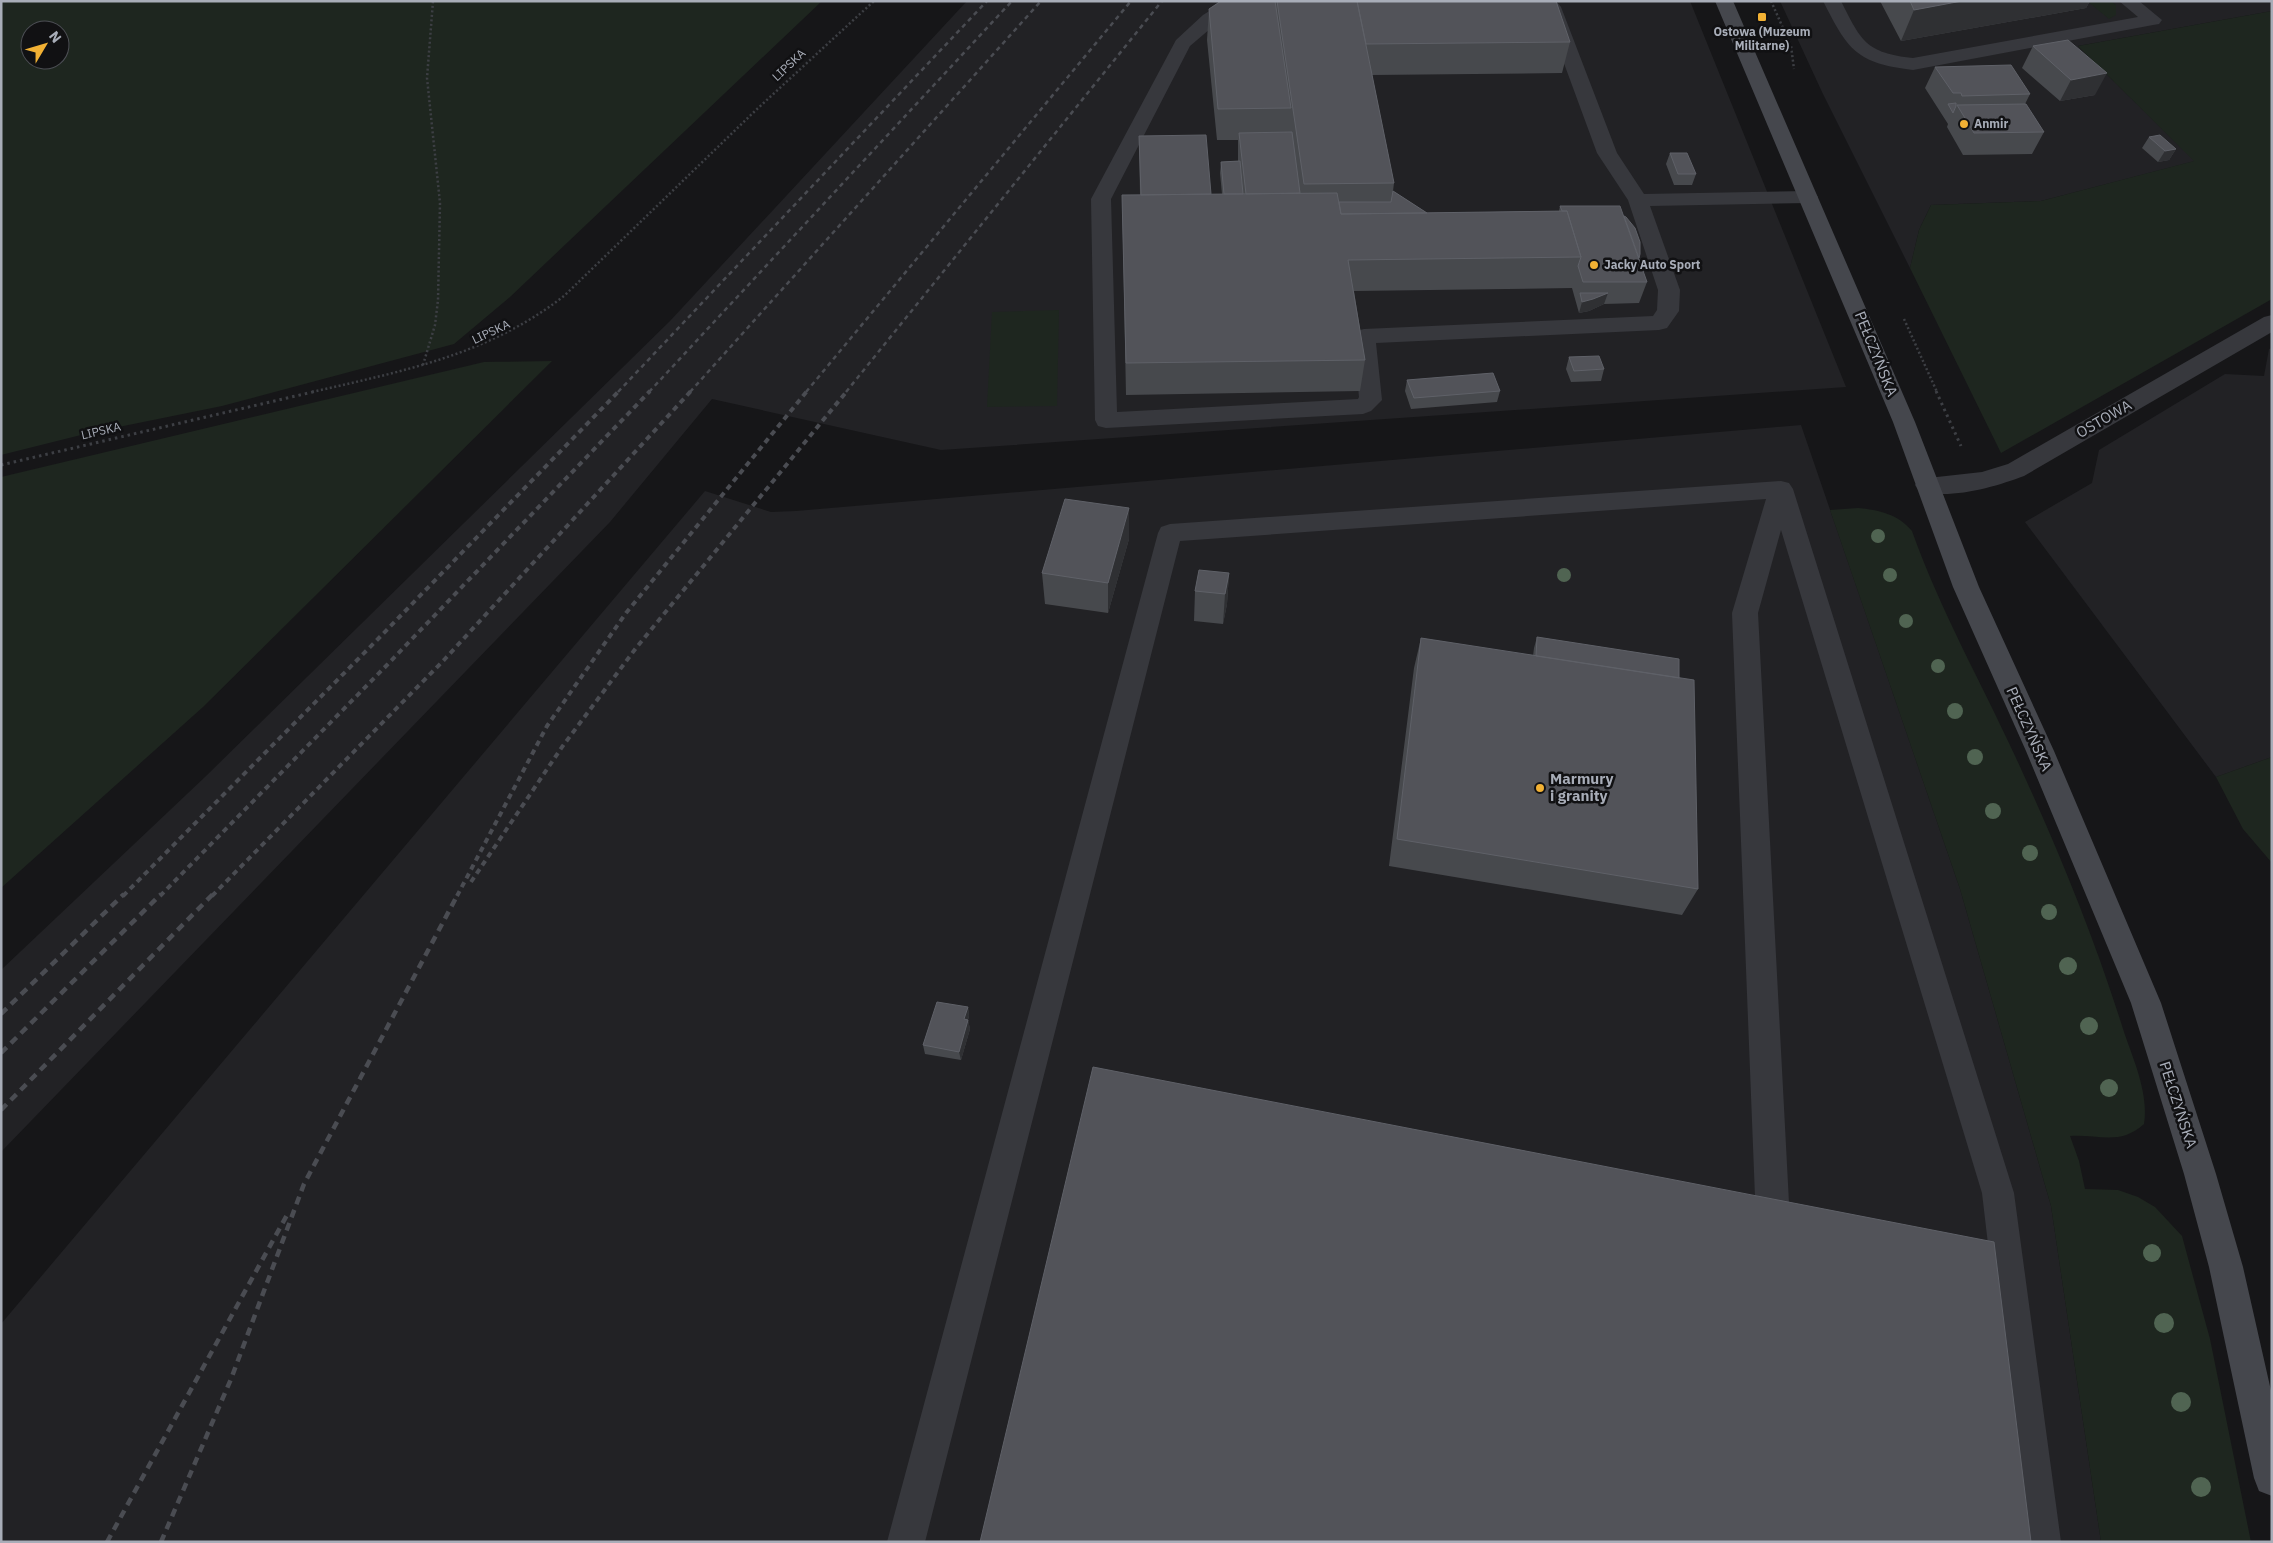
<svg xmlns="http://www.w3.org/2000/svg" width="2273" height="1543" viewBox="0 0 2273 1543" font-family="'IBM Plex Sans',sans-serif">
  <rect width="100%" height="100%" fill="#161618"/>
  <!-- built -->
  <path fill="#222225" d="M967,1H1690L1846,387L941,450L712,399L610,522L1,1152V970L205,777L670,321Z
    M1780,1H2272V11L2078,46L2195,161L2041,201L1931,205L1919,230L1910,268L1822,92Z
    M2272,348V757L2216,777L2025,522L2092,483L2099,450L2225,374L2264,376L2269,349Z
    M1801,425L1960,889L2051,1206L2101,1542H1V1324L705,491L771,512L796,511Z"/>
  <!-- green -->
  <path fill="#1e261f" fill-rule="evenodd" d="M1,1H822L510,297L454,344L222,406L89,433L1,455ZM30,30H60V60H30Z
    M2087,1H2111L2116,5V15L2109,19Z
    M2272,11V299L2001,453L1910,268L1919,230L1931,205L2041,201L2194,161L2078,46Z
    M1059,310L1057,406L987,407L992,312Z
    M552,361L203,707L1,888V477L484,362Z
    M1858,508C1879,510 1898,514 1912,531C1940,610 1981,682 2016,758C2056,844 2095,939 2123,1029C2133,1059 2149,1093 2144,1124C2120,1146 2098,1134 2070,1136L2079,1161L2085,1189L2118,1190L2138,1197L2155,1207L2182,1236L2210,1339L2251,1542H2101L2051,1206L1960,889L1830,510Z
    M2272,757V863L2243,829L2216,777Z"/>
  <g fill="none" stroke-linecap="round" stroke-linejoin="round">
    <!-- path-far1 -->
    <path stroke="#3d3f44" stroke-width="2.5" stroke-dasharray="2 2.5" stroke-linecap="butt" d="M1771,1L1791,46L1794,69
      M1904,319L1937,392
      M423,365L435,325L438,300L440,203L427,78L433,1
      M312,392C403,371 488,355 564,296L756,110L874,1"/>
    <!-- path -->
    <path stroke="#3d3f44" stroke-width="3" stroke-dasharray="2.5 4" stroke-linecap="butt" d="M1936,391L1961,446
      M1,465L317,391"/>
    <!-- lane -->
    <path fill="#37383d" fill-rule="evenodd" d="M1249,1L1251,4L1248,8L1224,17L1190,46L1111,199L1117,412L1358,399L1359,397L1353,336L1356,331L1364,329L1653,316L1657,310L1658,290L1628,200L1597,153L1544,9L1535,1H1556L1561,7L1617,153L1644,194L1808,191L1815,193L1818,197L1815,201L1808,203L1650,206L1680,290L1679,311L1667,328L1659,330L1376,343L1382,400L1371,411L1363,414L1106,428L1098,426L1095,420L1091,199L1176,40L1203,15L1219,5L1230,1Z
      M1823,1H1841C1861,41 1866,53 1913,58L2138,17L2119,1H2139L2162,20L2159,24L2153,25L1913,70C1856,63 1848,50 1823,1Z
      M1781,481L1789,483L1793,489L2014,1193L2061,1542H2023L1982,1193L1781,530L1758,613L1790,1222L1785,1234L1773,1239L1761,1234L1756,1222L1732,613L1766,499L1180,541L925,1542H887L1158,533L1161,527L1170,524Z"/>
    <!-- street -->
    <path fill="#37383d" fill-rule="evenodd" d="M2272,315V332L2024,476C1995,487 1950,500 1919,491L1915,485L1919,479L1982,472L2008,464L2264,317Z"/>
    <!-- secondary -->
    <path fill="#45474d" fill-rule="evenodd" d="M1715,1H1733L1915,422L1979,587L2054,751L2161,1003L2216,1174L2243,1267L2272,1395V1496L2259,1491L2254,1478L2209,1267L2184,1174L2131,1003L2026,751L1953,587L1893,422Z"/>
    <!-- rail-far2 -->
    <path stroke="#4a4c52" stroke-width="2.5" stroke-dasharray="4.5 4" stroke-linecap="butt" d="M618,392L987,1
      M649,392L1012,1
      M690,392L1041,1
      M806,392L1131,1
      M846,392L1162,1"/>
    <!-- rail-far1 -->
    <path stroke="#4a4c52" stroke-width="4" stroke-dasharray="5.5 4.5" stroke-linecap="butt" d="M471,882L562,747L636,648L847,391
      M123,896L377,640L619,391
      M160,896L387,665L650,391
      M212,896L444,660L691,391
      M457,896L547,726L626,613L807,391"/>
    <!-- rail -->
    <path stroke="#4a4c52" stroke-width="4.5" stroke-dasharray="8 6" stroke-linecap="butt" d="M1,1014L124,894
      M1,1053L161,894
      M1,1110L213,894
      M107,1542L287,1215
      M161,1542L231,1379L304,1184L458,894"/>
  </g>
  <!-- trees -->
  <g fill="#506452">
    <circle cx="1878" cy="536" r="7"/>
    <circle cx="1564" cy="575" r="7"/>
    <circle cx="1890" cy="575" r="7"/>
    <circle cx="1906" cy="621" r="7"/>
    <circle cx="1938" cy="666" r="7"/>
    <circle cx="1955" cy="711" r="8"/>
    <circle cx="1975" cy="757" r="8"/>
    <circle cx="1993" cy="811" r="8"/>
    <circle cx="2030" cy="853" r="8"/>
    <circle cx="2049" cy="912" r="8"/>
    <circle cx="2068" cy="966" r="9"/>
    <circle cx="2089" cy="1026" r="9"/>
    <circle cx="2109" cy="1088" r="9"/>
    <circle cx="2152" cy="1253" r="9"/>
    <circle cx="2164" cy="1323" r="10"/>
    <circle cx="2181" cy="1402" r="10"/>
    <circle cx="2201" cy="1487" r="10"/>
  </g>
  <!-- wall -->
  <path fill="#47494d" d="M1221,1H1556L1570,42L1562,73L1372,75L1394,183L1393,191L1427,213L1559,211L1560,206L1639,259L1647,282L1639,303L1604,304L1589,311L1579,313L1572,288L1354,291L1365,360L1360,391L1126,395L1122,195H1140L1139,136L1211,194H1222L1220,173L1221,162L1238,161V140H1217L1207,40L1209,9Z
    M1880,1H2090L2086,8L1901,41Z
    M2033,46L2095,95L2060,101L2022,68Z
    M1935,67L2030,94L2025,104L2044,132L2032,154L1963,155L1947,127L1948,124L1925,88Z
    M2149,137L2176,149L2169,160L2158,162L2142,148Z
    M1670,153L1696,174L1692,185H1674L1666,164Z
    M1569,357L1604,369L1601,381L1571,382L1566,369Z
    M1407,380L1500,391L1497,402L1411,409L1405,391Z
    M1129,539L1108,613L1045,604L1042,573Z
    M1229,573L1227,604L1223,624L1194,621L1195,591Z
    M1537,637L1679,678L1698,889L1682,915L1389,866L1414,668L1421,638L1533,656L1534,648Z
    M968,1007L969,1016L968,1020L970,1029L961,1060L925,1054L923,1045Z"/>
  <!-- shaded-wall -->
  <path fill="#2f3033" d="M1962,1H2090L2086,8L1901,41L1914,10Z
    M2107,73L2095,95L2060,101L2071,80Z
    M2176,149L2169,160L2158,162L2165,151Z
    M1608,293L1604,304L1589,311L1579,313L1582,302Z
    M1129,508V539L1108,613V583Z
    M1229,573L1227,604L1223,624L1225,594Z
    M968,1007L969,1016L965,1028L964,1019Z
    M968,1020L970,1029L961,1060L959,1052Z"/>
  <!-- building -->
  <path fill="#525359" stroke="#5f6168" d="M1221,1H1275L1291,108L1218,109L1209,9Z
    M1277,1H1357L1394,183L1304,184Z
    M1357,1H1556L1570,42L1366,44Z
    M1910,1H1962L1914,10Z
    M2068,40L2107,73L2071,80L2033,46Z
    M2011,65L2030,94L1962,96L1961,93H1953L1935,67Z
    M1956,103V106L1953,113L1948,104Z
    M2026,104L2044,132L1974,133L1957,105Z
    M1292,132L1300,193L1246,194L1239,133Z
    M1206,135L1211,194L1141,195L1139,136Z
    M2160,135L2176,149L2165,151L2149,137Z
    M1670,153H1687L1696,174H1678Z
    M1240,161L1243,194H1224L1221,162Z
    M1393,191L1427,213L1341,214L1339,202H1391Z
    M1337,193L1341,214L1567,211L1581,257L1348,260L1365,360L1126,363L1122,195Z
    M1560,206H1620L1647,282H1583L1578,266L1581,257L1567,211H1562Z
    M1624,216L1626,217L1635,228L1640,242V254L1639,258Z
    M1580,293H1608L1593,299L1582,302Z
    M1599,356L1604,369L1574,371L1569,357Z
    M1493,373L1500,391L1414,398L1407,380Z
    M1065,499L1129,508L1108,583L1042,573Z
    M1199,570L1229,573L1225,594L1195,591Z
    M1537,637L1679,659V678L1536,656Z
    M1421,638L1694,680L1698,889L1397,839Z
    M937,1002L968,1007L964,1019L968,1020L959,1052L923,1045Z
    M1093,1067L1994,1242L2031,1542H980Z"/>
  <!-- markers -->
  <g fill="#f2b134" stroke="#111113" stroke-width="2">
    <rect x="1757" y="12" width="10" height="10" rx="2.5"/>
    <circle cx="1964" cy="124" r="5"/>
    <circle cx="1594" cy="265" r="5"/>
    <circle cx="1540" cy="788" r="5"/>
  </g>
  <g text-anchor="middle" stroke-width="5" stroke-linejoin="round" paint-order="stroke">
    <!-- far-poi labels -->
    <g font-size="12" font-weight="bold" fill="#a8adb8" stroke="#111113" text-anchor="start">
      <text x="1762" y="36" text-anchor="middle">Ostowa (Muzeum<tspan x="1762" dy="14">Militarne)</tspan></text>
      <text x="1974" y="128">Anmir</text>
      <text x="1604" y="269">Jacky Auto Sport</text>
    </g>
    <!-- far-street labels -->
    <g font-size="12" fill="#a8adb8" stroke="#111113">
      <text transform="translate(789 65) rotate(-43)" y="4">LIPSKA</text>
      <text transform="translate(491 332) rotate(-25)" y="4">LIPSKA</text>
      <text transform="translate(101 431) rotate(-13)" y="4">LIPSKA</text>
    </g>
    <!-- street labels -->
    <g font-size="15" fill="#a8adb8" stroke="#111113">
      <text transform="translate(1876 354) rotate(68)" y="5">PEŁCZYŃSKA</text>
      <text transform="translate(2104 419) rotate(-30)" y="5">OSTOWA</text>
      <text transform="translate(2029 729) rotate(66)" y="5">PEŁCZYŃSKA</text>
      <text transform="translate(2178 1105) rotate(72)" y="5">PEŁCZYŃSKA</text>
    </g>
    <!-- poi labels -->
    <g font-size="15" font-weight="bold" fill="#a8adb8" stroke="#111113" text-anchor="start">
      <text x="1550" y="784">Marmury<tspan x="1550" dy="17">i granity</tspan></text>
    </g>
  </g>
  <!-- border -->
  <rect width="2273" height="1543" fill="none" stroke="#a8adb8" stroke-width="5"/>
  <!-- north arrow -->
  <g transform="translate(45 45) rotate(52)"><circle r="24" fill="#111113" stroke="#4d4f55"/>
  <path d="M0-4L9 19L0 12L-9 19Z" fill="#f2b134"/>
  <text y="-8" font-size="14" font-weight="bold" text-anchor="middle" fill="#a8adb8">N</text>
  </g>
</svg>
